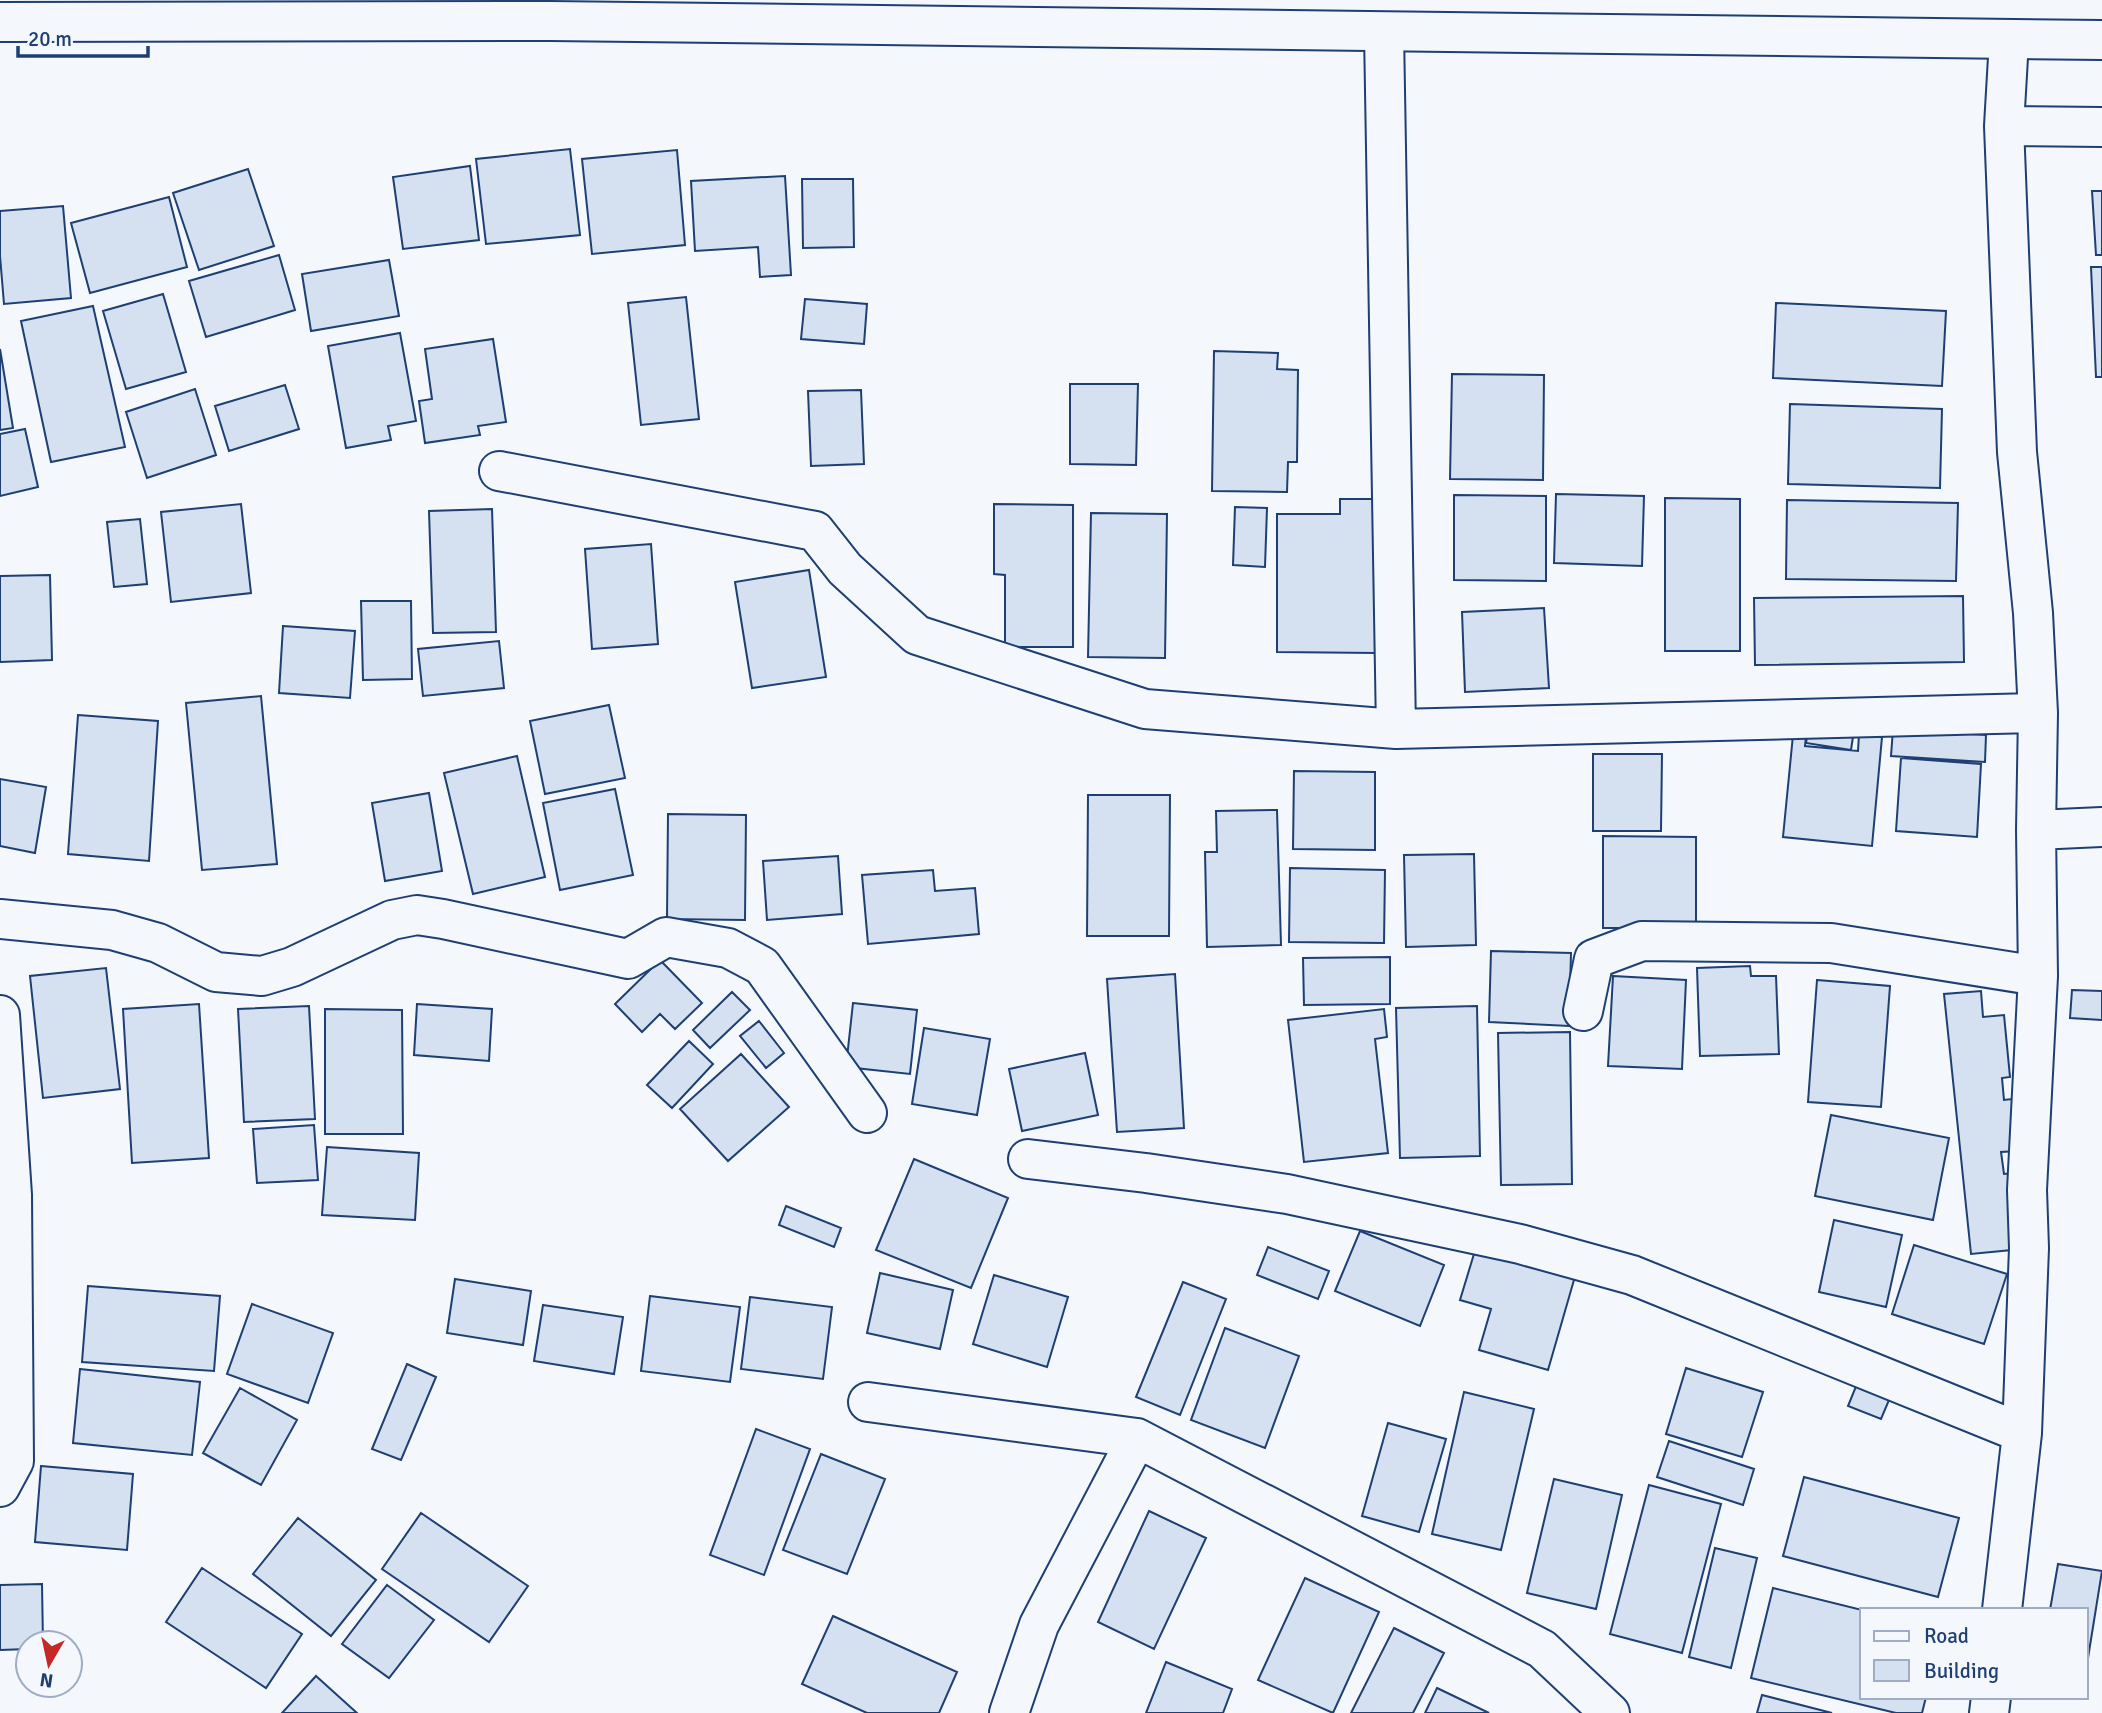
<svg xmlns="http://www.w3.org/2000/svg" width="2102" height="1713" viewBox="0 0 2102 1713" font-family="Signika,sans-serif">
  <rect width="100%" height="100%" fill="#f4f7fb"/>
  <!-- building -->
  <path fill="#d5e0f0" stroke="#1d3f73" stroke-width="2" d="M570,149L580,235L486,244L476,159Z
    M677,150L685,245L592,254L582,159Z
    M470,166L479,240L403,249L393,177Z
    M248,169L274,246L199,270L173,193Z
    M785,176L791,275L760,277L758,247L695,251L691,181Z
    M802,179H853L854,247L803,248Z
    M2092,191H2102V255H2096Z
    M169,197L187,267L90,293L71,223Z
    M63,206L71,298L4,304L0,256V211Z
    M279,255L295,310L206,337L189,281Z
    M389,260L399,316L311,331L302,274Z
    M2091,267H2102V377H2096Z
    M163,294L186,372L126,389L103,311Z
    M686,297L699,419L641,425L628,303Z
    M805,299L867,304L864,344L801,339Z
    M1776,303L1946,311L1942,386L1773,378Z
    M93,306L125,447L51,462L21,321Z
    M400,333L416,421L388,426L391,440L346,448L328,346Z
    M493,339L506,422L478,426L480,435L425,443L419,401L432,399L425,349Z
    M0,349L13,428L0,430Z
    M1214,351L1278,353L1277,369L1298,370L1297,462H1288L1287,492L1212,491Z
    M1452,374L1544,375L1543,480L1450,479Z
    M1070,384H1138L1136,465L1070,464Z
    M285,385L299,429L229,451L215,406Z
    M195,389L216,455L147,478L126,412Z
    M861,390L864,464L811,466L808,391Z
    M1790,404L1942,409L1940,488L1788,484Z
    M25,429L38,487L0,496V434Z
    M1556,494L1644,496L1642,566L1554,563Z
    M1454,495L1546,496V581L1454,580Z
    M1665,498L1740,499V651H1665Z
    M1340,499H1377L1376,653L1277,652V514H1340Z
    M1787,500L1958,503L1956,581L1786,579Z
    M241,504L251,593L171,602L161,512Z
    M994,504L1073,505V647H1005V575L994,574Z
    M1235,507L1267,508L1265,567L1233,565Z
    M492,509L496,632L433,633L429,511Z
    M1091,513L1167,514L1165,658L1088,657Z
    M140,519L147,584L114,587L107,522Z
    M651,544L658,644L592,649L585,549Z
    M809,570L826,677L752,688L735,582Z
    M50,575L52,660L0,662V576Z
    M1963,596L1964,662L1755,665L1754,598Z
    M361,601H411L412,679L363,680Z
    M1544,608L1549,688L1465,692L1462,612Z
    M283,626L355,631L350,698L279,693Z
    M499,641L504,688L423,696L418,649Z
    M261,696L277,864L202,870L186,703Z
    M609,705L625,778L545,794L530,721Z
    M78,715L158,721L149,861L68,854Z
    M1809,724L1854,730L1851,750L1806,743Z
    M1893,729L1986,735L1985,762L1891,756Z
    M1859,734L1882,737L1872,846L1783,837L1793,735L1806,736L1805,746L1858,751Z
    M1593,754H1662L1661,831H1593Z
    M517,756L545,877L473,894L444,773Z
    M1901,758L1981,764L1977,837L1896,831Z
    M1294,771L1375,772V850L1293,849Z
    M0,779L46,787L35,853L0,846Z
    M615,789L633,875L560,890L543,803Z
    M429,793L442,871L385,881L372,803Z
    M1088,795H1170L1169,936H1087Z
    M1277,810L1281,945L1207,947L1205,852H1217L1216,811Z
    M668,814L746,815L745,920L667,919Z
    M1603,836L1696,837V928H1603Z
    M1474,854L1476,945L1406,947L1404,855Z
    M838,856L842,914L767,920L763,861Z
    M1290,868L1385,870L1384,943L1289,942Z
    M933,870L935,891L975,888L979,934L868,944L862,875Z
    M1491,951L1571,953L1569,1026L1489,1022Z
    M1390,957V1004L1304,1005L1303,958Z
    M660,960L702,1003L675,1029L660,1014L642,1032L615,1004Z
    M1750,966L1751,976H1776L1779,1054L1700,1056L1697,968Z
    M106,968L120,1089L43,1098L30,976Z
    M1175,974L1184,1128L1117,1132L1107,979Z
    M1613,976L1686,980L1682,1069L1608,1066Z
    M1817,980L1890,986L1881,1107L1808,1102Z
    M2072,990L2102,991V1020L2070,1018Z
    M1981,991L1983,1017L2004,1015L2010,1077L2002,1078L2004,1100L2012,1099L2017,1151L2001,1152L2004,1174L2014,1173L2022,1249L1971,1254L1944,994Z
    M732,992L750,1010L710,1048L693,1030Z
    M853,1003L917,1010L910,1074L846,1067Z
    M199,1004L209,1158L132,1163L123,1009Z
    M417,1004L492,1009L489,1061L414,1055Z
    M309,1006L315,1119L244,1122L238,1009Z
    M1477,1006L1480,1156L1400,1158L1396,1008Z
    M325,1009L402,1010L403,1134H325Z
    M1384,1009L1387,1037L1375,1039L1388,1153L1304,1162L1288,1020Z
    M759,1021L784,1053L766,1068L740,1036Z
    M924,1028L990,1039L977,1115L912,1104Z
    M1570,1032L1572,1184L1501,1185L1498,1033Z
    M689,1041L713,1064L672,1108L647,1085Z
    M1085,1053L1098,1115L1022,1131L1009,1069Z
    M741,1054L789,1107L728,1161L680,1109Z
    M1831,1115L1949,1138L1933,1220L1815,1196Z
    M314,1125L318,1180L257,1183L253,1129Z
    M327,1147L419,1153L415,1220L322,1215Z
    M914,1159L1008,1198L971,1288L876,1250Z
    M786,1206L841,1228L834,1247L779,1225Z
    M1834,1220L1902,1235L1886,1307L1819,1292Z
    M1360,1231L1444,1265L1420,1326L1335,1291Z
    M1477,1244L1576,1273L1548,1370L1479,1350L1491,1309L1460,1300Z
    M1914,1245L2007,1274L1984,1344L1892,1314Z
    M1268,1247L1329,1271L1318,1299L1257,1275Z
    M880,1273L953,1290L940,1349L867,1333Z
    M994,1275L1068,1297L1047,1367L973,1344Z
    M455,1279L531,1291L523,1345L447,1333Z
    M1183,1282L1226,1299L1180,1415L1136,1397Z
    M88,1286L220,1296L214,1371L82,1362Z
    M650,1296L740,1307L730,1382L641,1371Z
    M750,1297L832,1307L823,1379L741,1369Z
    M252,1304L333,1333L308,1403L227,1374Z
    M543,1305L623,1317L614,1374L534,1361Z
    M1225,1328L1299,1356L1265,1448L1191,1420Z
    M407,1364L436,1377L401,1460L372,1449Z
    M1686,1368L1763,1392L1742,1457L1666,1434Z
    M80,1369L200,1382L192,1455L73,1443Z
    M1859,1379L1892,1393L1881,1419L1848,1406Z
    M240,1388L297,1420L261,1485L203,1453Z
    M1464,1392L1534,1409L1501,1550L1432,1534Z
    M1388,1423L1446,1439L1419,1532L1362,1516Z
    M756,1429L810,1449L764,1575L710,1555Z
    M1669,1441L1754,1469L1743,1505L1657,1477Z
    M821,1454L885,1479L847,1574L783,1550Z
    M41,1466L133,1474L127,1550L35,1542Z
    M1804,1477L1959,1518L1938,1597L1783,1556Z
    M1554,1479L1622,1495L1596,1609L1527,1593Z
    M1649,1485L1721,1504L1682,1653L1610,1634Z
    M1149,1511L1206,1538L1154,1649L1098,1622Z
    M421,1513L528,1586L489,1642L382,1569Z
    M298,1518L376,1580L331,1636L253,1574Z
    M1715,1548L1757,1558L1731,1668L1689,1657Z
    M2058,1564L2102,1571L2088,1658L2086,1610H2050Z
    M202,1568L302,1634L266,1688L166,1622Z
    M1305,1578L1379,1612L1333,1713L1258,1680Z
    M42,1584L43,1643H28V1649L0,1650V1585Z
    M387,1585L434,1620L389,1678L342,1644Z
    M1773,1588L1862,1610V1697H1926L1922,1713H1896L1751,1678Z
    M833,1616L957,1672L939,1713H867L802,1684Z
    M1394,1628L1444,1653L1413,1713H1351Z
    M1166,1662L1232,1689L1223,1713H1146Z
    M316,1676L357,1713H282Z
    M1437,1688L1489,1713H1425Z
    M1762,1695L1832,1713H1757Z"/>
  <g fill="none" stroke-linecap="round" stroke-linejoin="round">
    <!-- street casing -->
    <g stroke="#1d3f73" stroke-width="42">
      <path id="street" d="M1384,32L1396,729
        M2004,126L2102,127
        M499,471L815,531L845,569L917,635L1145,709L1396,729L2038,713
        M2036,830L2102,827
        M0,919L112,930L158,943L216,972L262,976L292,967L392,920L417,915L443,919L628,959L666,937L728,948L762,966L867,1113
        M1583,1011L1594,959L1642,941L1831,943L2038,976
        M0,1015L12,1195L14,1461L0,1487
        M1028,1159L1146,1173L1287,1194L1520,1244L1632,1275L2022,1433
        M868,1402L1137,1438L1542,1649L1610,1713
        M2002,1610L2022,1433L2029,1248L2027,1190L2038,976L2036,830L2038,713L2033,613L2017,452L2004,126L2009,40
        M1009,1713L1039,1625L1137,1438
        M1989,1713L1991,1697"/>
    </g>
    <!-- highway casing -->
    <g stroke="#1d3f73" stroke-width="42">
      <path id="highway" d="M0,22L550,21L2102,40"/>
    </g>
    <!-- street -->
    <use href="#street" stroke="#f4f7fb" stroke-width="38"/>
    <!-- highway -->
    <use href="#highway" stroke="#f4f7fb" stroke-width="38"/>
  </g>
  <!-- legend -->
  <rect x="1860" y="1608" width="228" height="91" fill="#f4f7fb" stroke="#9eadc5" stroke-width="2"/>
  <rect x="1874" y="1631" width="35" height="10" fill="#f4f7fb" stroke="#9eadc5" stroke-width="2"/>
  <text x="1924" y="1643" font-size="21" fill="#1d3f73">Road</text>
  <rect x="1874" y="1660" width="35" height="21" fill="#d5e0f0" stroke="#9eadc5" stroke-width="2"/>
  <text x="1924" y="1678" font-size="21" fill="#1d3f73">Building</text>
  <!-- north arrow -->
  <g transform="translate(49 1664) rotate(189)"><circle r="33" fill="#f4f7fb" stroke="#9eadc5" stroke-width="2"/>
  <path d="M0-5L12 26L0 18L-12 26Z" fill="#c62828"/>
  <text y="-10" font-size="19" font-weight="bold" text-anchor="middle" fill="#1d3f73">N</text>
  </g>
  <!-- scale -->
  <path d="M18 46v10h130v-10" fill="none" stroke="#1d3f73" stroke-width="3.5"/>
  <text x="28" y="46" font-size="21" fill="#1d3f73" stroke="#f4f7fb" stroke-width="5" paint-order="stroke">20 m</text>
</svg>
